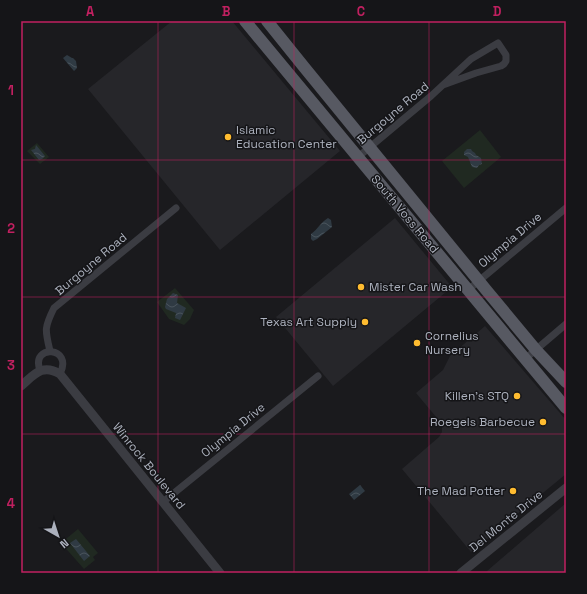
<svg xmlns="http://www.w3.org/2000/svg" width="587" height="594" viewBox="0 0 587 594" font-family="'Space Grotesk',sans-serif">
  <defs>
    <pattern id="water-waves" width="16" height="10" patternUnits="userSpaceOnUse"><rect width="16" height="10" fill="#2f3a43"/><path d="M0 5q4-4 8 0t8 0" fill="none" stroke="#4a545c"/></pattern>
  </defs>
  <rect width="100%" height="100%" fill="#1a1a1d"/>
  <!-- built -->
  <path fill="#26262a" d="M172,21H232L340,151L220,250L88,89Z
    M395,218L452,287L333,386L276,317Z
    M485,326L566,420V474L471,552L402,469L439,437L442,432V424L416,393L443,370L450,356Z
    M566,503V573H488L487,571Z"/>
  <!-- grass -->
  <path fill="#202921" d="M480,130L501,157L464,188L442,161Z
    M37,143L49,157L40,164L27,151Z
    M175,288L194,310L190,319L184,325L169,319L157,302Z
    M78,529L98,553L93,557L95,560L84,569L61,543Z"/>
  <!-- water -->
  <path fill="url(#water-waves)" d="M67,55L72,58H73L76,61L77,68L74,71L63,58Z
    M36,145L45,156L42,159L39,160L31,150L35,149Z
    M467,149H471L472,151L475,153L476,155L481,158L482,164L479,165L477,168L472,167L468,157L464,155V152Z
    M328,218L331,220L332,227L317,239L313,241L311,239V234C318,229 321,222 328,218Z
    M173,293L178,295L177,303L186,308L180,320L175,318L176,313L166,309L165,307L167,299Z
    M360,485L365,491L354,500L349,494Z
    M76,539L90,556L84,561L70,543Z"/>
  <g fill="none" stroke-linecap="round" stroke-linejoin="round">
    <!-- minor -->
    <path stroke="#3b3c42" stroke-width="7" d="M358,157L431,96L471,59L498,43L506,55V61L504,64L501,66L476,73L443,85
      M468,290L566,208
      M50,351C45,330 44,328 54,308L176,208
      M525,359L566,324
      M40,370C30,344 74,346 60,374
      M163,502L318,376"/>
    <!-- tertiary -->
    <path stroke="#3b3c42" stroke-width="9" d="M21,386C34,375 42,363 60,374L220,573
      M461,573L566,488"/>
    <!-- primary -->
    <path stroke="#575962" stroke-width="12" d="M245,21L566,408
      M267,21L304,67L487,291L536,350L566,382"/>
  </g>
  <!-- grid -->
  <path fill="none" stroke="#c12060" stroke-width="1" stroke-opacity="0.55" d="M158,21V573M294,21V573M429,21V573M21,160H566M21,297H566M21,434H566"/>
  <!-- markers -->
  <g fill="#ffbc30" stroke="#151518" stroke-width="1.5">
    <circle cx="228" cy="137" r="4"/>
    <circle cx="361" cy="287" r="4"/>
    <circle cx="365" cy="322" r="4"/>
    <circle cx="417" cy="343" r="4"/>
    <circle cx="517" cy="396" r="4"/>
    <circle cx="543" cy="422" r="4"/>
    <circle cx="513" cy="491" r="4"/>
  </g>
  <g text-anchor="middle" stroke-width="3" stroke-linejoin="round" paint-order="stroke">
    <!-- street labels -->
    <g font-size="12" fill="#acb1bd" stroke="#151518">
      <text transform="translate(393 113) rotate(-40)" y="4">Burgoyne Road</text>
      <text transform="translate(405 214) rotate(50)" y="4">South Voss Road</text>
      <text transform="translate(510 240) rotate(-40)" y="4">Olympia Drive</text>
      <text transform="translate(91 264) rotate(-40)" y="4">Burgoyne Road</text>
      <text transform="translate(233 430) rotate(-39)" y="4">Olympia Drive</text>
      <text transform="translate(149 466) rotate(51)" y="4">Winrock Boulevard</text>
      <text transform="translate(506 521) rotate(-39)" y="4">Del Monte Drive</text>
    </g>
    <!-- poi labels -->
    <g font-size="12" fill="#acb1bd" stroke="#151518" text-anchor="end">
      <text x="236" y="134" text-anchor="start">Islamic<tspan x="236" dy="14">Education Center</tspan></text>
      <text x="369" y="291" text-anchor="start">Mister Car Wash</text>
      <text x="357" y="326">Texas Art Supply</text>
      <text x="425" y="340" text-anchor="start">Cornelius<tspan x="425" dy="14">Nursery</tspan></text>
      <text x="509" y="400">Killen’s STQ</text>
      <text x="535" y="426">Roegels Barbecue</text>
      <text x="505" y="495">The Mad Potter</text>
    </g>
  </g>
  <!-- border -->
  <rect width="587" height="594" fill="none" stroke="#151518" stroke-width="44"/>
  <!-- north arrow -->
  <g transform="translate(58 536) rotate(141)" stroke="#151518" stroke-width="3" paint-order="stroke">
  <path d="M0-3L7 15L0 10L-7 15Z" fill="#acb1bd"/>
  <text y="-6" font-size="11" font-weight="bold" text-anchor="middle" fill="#acb1bd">N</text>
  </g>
  <rect x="22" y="22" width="543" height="550" fill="none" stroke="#c12060" stroke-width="1.5"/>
  <g font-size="13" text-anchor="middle" font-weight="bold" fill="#c12060">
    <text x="90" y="16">A</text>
    <text x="226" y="16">B</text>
    <text x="361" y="16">C</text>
    <text x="497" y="16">D</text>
    <text x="11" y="95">1</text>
    <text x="11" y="233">2</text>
    <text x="11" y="370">3</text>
    <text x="11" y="508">4</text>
  </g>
</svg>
